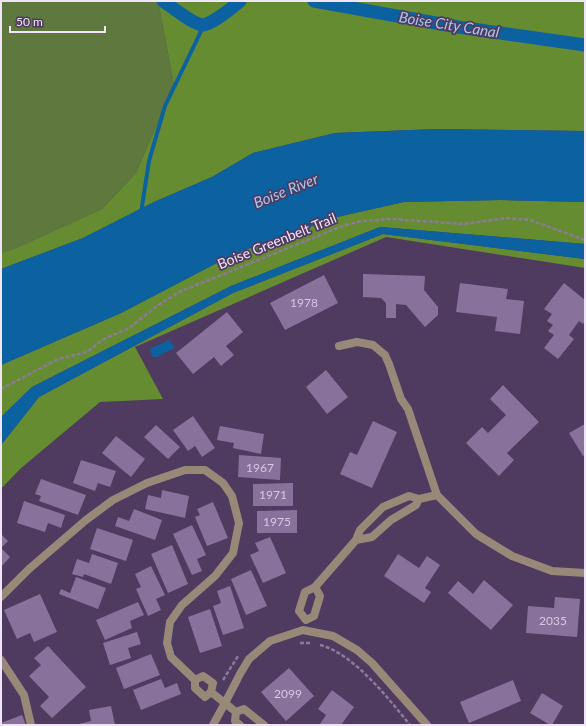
<svg xmlns="http://www.w3.org/2000/svg" width="586" height="726" viewBox="0 0 586 726" font-family="Lato,sans-serif">
  <rect width="100%" height="100%" fill="#4f3a60"/>
  <!-- green -->
  <path fill="#5e783d" d="M1,1H158L174,85L136,173L102,209L16,248L1,253Z"/>
  <!-- forest -->
  <path fill="#668c31" d="M158,1H585V131L438,129L335,133L253,153L212,177L154,202L83,238L1,269V253L16,248L102,209L136,173L174,85Z
    M500,200L585,202V244L380,227L231,286L32,387L1,417V365L121,313L234,254L337,217L404,202Z
    M383,234L585,259V268L386,237L135,347L163,399L100,402L20,469L1,489V445L39,397L233,293Z"/>
  <!-- water -->
  <path fill="#0c61a1" d="M438,129L585,131V202L500,200L404,202L337,217L234,254L121,313L1,365V269L83,238L154,202L212,177L253,153L335,133Z
    M380,227L585,244V259L383,234L233,293L39,397L1,445V417L32,387L231,286Z
    M169,339L174,347L173,349L164,353L157,357H153L150,351L151,348L165,342Z"/>
  <g fill="none" stroke-linecap="round" stroke-linejoin="round">
    <!-- stream -->
    <path stroke="#0c61a1" stroke-width="4" d="M141,213L149,161L165,106L204,25"/>
    <!-- canal -->
    <path stroke="#0c61a1" stroke-width="13" d="M163,1C172,7 194,25 203,25C212,24 233,7 240,1
      M314,1L458,27L585,45"/>
  </g>
  <!-- building -->
  <path fill="#88729c" d="M363,274L425,276L424,290L438,307V315L425,327L406,305L396,304V318H386V303L381,298L363,297Z
    M324,275L338,303L285,330L270,303Z
    M460,283L508,289L506,299L524,301L520,334L495,331L497,317L456,312Z
    M564,283L585,300V321L583,324L579,321L569,335L574,339L558,359L544,348L554,335L548,331L553,325L547,321L552,314L544,309Z
    M227,312L243,332L226,346L234,355L221,366L214,357L193,374L176,353Z
    M326,370L348,397L327,414L306,387Z
    M503,385L539,422L507,453L514,460L499,476L466,443L482,427L488,433L506,415L490,399Z
    M193,416L215,448L202,457L195,446L188,451L173,430Z
    M373,421L397,432L372,488L340,474L350,452L357,455Z
    M585,424V455L583,456L569,433Z
    M156,425L180,447L168,459L144,437Z
    M220,426L264,434L261,454L233,448L234,443L217,440Z
    M116,436L145,459L131,477L102,453Z
    M239,455L281,458L280,480L238,477Z
    M81,460L116,471L110,487L98,483L95,491L73,483Z
    M41,479L86,495L78,515L39,501L41,496L35,494Z
    M293,483V506H253V484Z
    M162,490L189,496L185,518L145,509L148,495L161,498Z
    M24,501L65,515L61,528L48,523L45,532L17,523Z
    M213,502L228,538L207,546L195,517L200,515L197,509Z
    M134,509L162,520L155,540L115,526L118,517L129,521Z
    M297,510V533H257V511Z
    M192,525L206,555L197,559L202,571L192,575L173,534Z
    M97,528L133,540L126,561L90,549Z
    M1,534L8,541L1,548Z
    M270,537L286,573L263,583L250,555L259,551L255,543Z
    M172,545L188,584L168,593L151,554Z
    M1,548L10,557L1,567Z
    M92,554L118,563L111,584L84,574L83,577L72,574L77,559L89,563Z
    M398,554L419,568L427,556L440,565L425,588L431,592L424,603L384,576Z
    M151,566L165,595L156,599L161,610L148,616L136,589L141,587L135,574Z
    M251,570L267,606L246,615L231,579Z
    M76,577L106,588L98,609L59,594L61,589L70,593Z
    M484,580L513,605L491,630L448,593L458,581L473,594Z
    M230,586L244,628L223,635L213,606L221,603L217,591Z
    M40,594L57,632L34,642L30,633L17,639L4,610Z
    M555,597L580,599L577,637L526,633L528,606L554,608Z
    M138,602L144,615L130,621L132,628L105,640L96,620Z
    M210,609L222,646L200,653L188,617Z
    M137,632L141,644L128,648L131,658L110,665L103,643Z
    M48,646L86,687L52,718L40,706L49,697L29,676L41,665L34,658Z
    M151,654L160,675L124,689L116,668Z
    M289,668L314,696L286,721L261,692Z
    M161,679L165,688L177,683L181,694L141,710L133,690Z
    M513,680L521,701L469,723L460,702Z
    M332,690L354,707L341,725H321L320,724L326,715L318,709Z
    M542,693L563,706L552,725H550L530,713Z
    M111,706L115,725H75L91,721L89,710Z
    M22,715L26,725H1V723Z"/>
  <g fill="none" stroke-linecap="round" stroke-linejoin="round">
    <!-- path -->
    <path stroke="#8b7a9a" stroke-width="2.5" stroke-dasharray="4 2" stroke-linecap="butt" d="M1,389L58,359L87,352L102,340L129,328L157,306L179,292L345,225L363,221L392,219L464,224L506,218L530,220L585,240
      M300,643H311
      M320,645C353,653 389,699 410,725
      M223,680L238,656"/>
    <!-- street -->
    <path stroke="#988878" stroke-width="8" d="M339,346L357,342L373,345L385,355L389,364L401,399L408,409L437,495L476,534L512,556L552,571L585,573
      M419,499L437,495
      M315,587L320,596L314,616L306,620L299,611L305,592L315,587L356,540L360,530L383,507L409,496L419,499L416,505L391,520L372,537L356,540
      M1,597L29,569L86,520L113,500L147,483L185,470H205L223,483L232,496L239,523L233,553L215,576L182,605L170,622L167,643L171,657L195,680
      M1,660L24,695L31,725
      M203,676L213,683L211,692L205,697L195,688V680Z
      M211,692L236,712
      M213,725L225,703L240,674L249,659L270,641L303,630L333,636L357,650L372,663L427,725
      M240,725L235,721L236,712L244,709L264,725"/>
  </g>
  <g text-anchor="middle" stroke-width="3.5" stroke-linejoin="round" paint-order="stroke">
    <!-- number labels -->
    <g font-size="12" fill="#d7c8e4">
      <text x="304" y="307">1978</text>
      <text x="260" y="472">1967</text>
      <text x="273" y="499">1971</text>
      <text x="277" y="526">1975</text>
      <text x="553" y="625">2035</text>
      <text x="288" y="698">2099</text>
    </g>
    <!-- street labels -->
    <g font-size="14" fill="#f1e5fc" stroke="#4f3a60">
      <text transform="translate(277 241) rotate(-22)" y="5">Boise Greenbelt Trail</text>
    </g>
    <!-- water labels -->
    <g font-size="15" font-style="italic" fill="#a6c9ed" stroke="#4f3a60">
      <text transform="translate(449 25) rotate(9)" y="5">Boise City Canal</text>
      <text transform="translate(286 191) rotate(-22)" y="5">Boise River</text>
    </g>
  </g>
  <!-- border -->
  <rect width="586" height="726" fill="none" stroke="#f1e5fc" stroke-width="4"/>
  <!-- scale -->
  <path d="M10 26v6h95v-6" fill="none" stroke="#f1e5fc" stroke-width="2"/>
  <text x="16" y="26" font-size="12" fill="#f1e5fc" stroke="#4f3a60" stroke-width="3" paint-order="stroke">50 m</text>
</svg>
